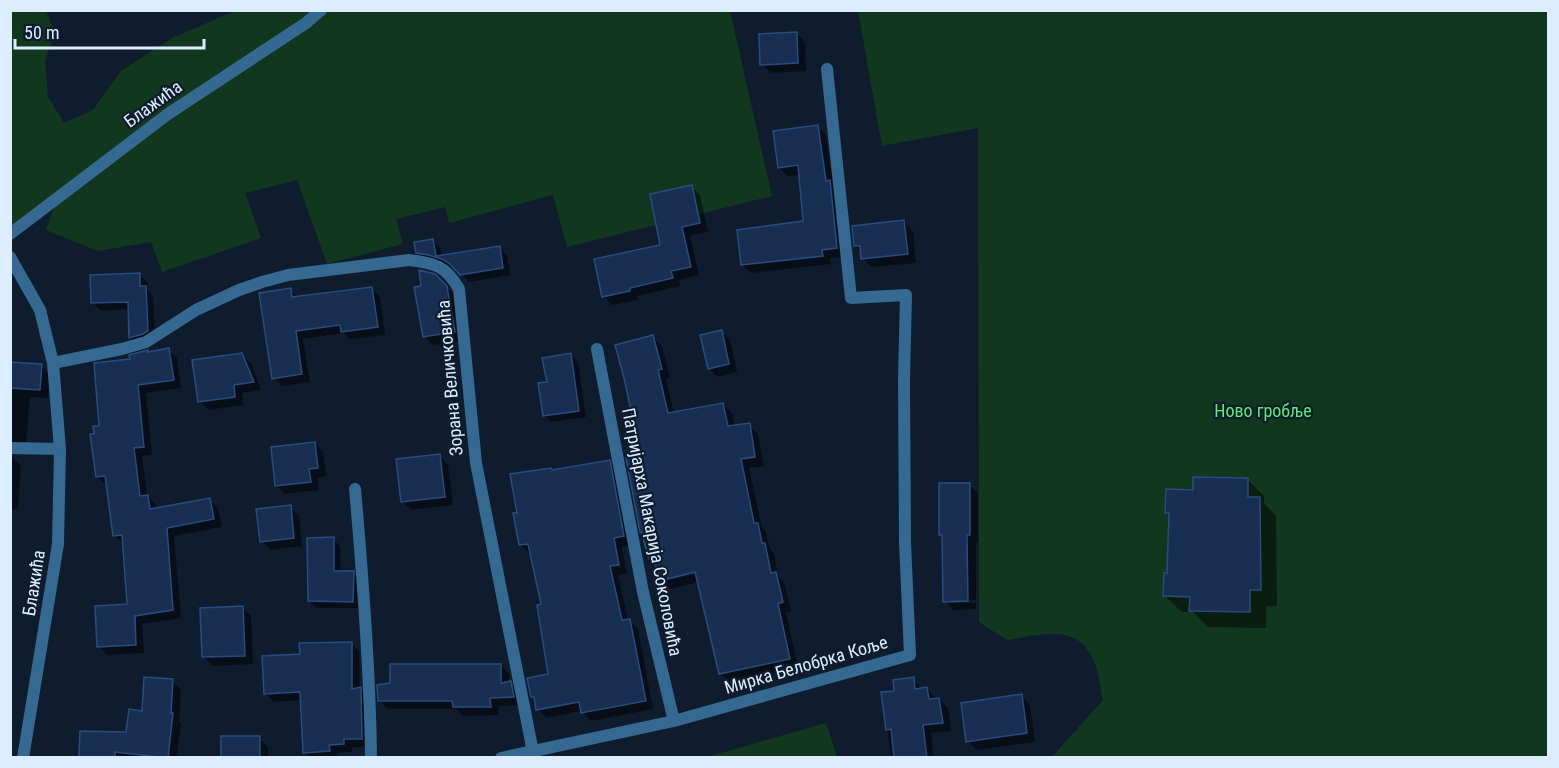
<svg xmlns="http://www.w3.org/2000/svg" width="1559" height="768" viewBox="0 0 1559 768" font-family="'Roboto Condensed',sans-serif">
  <rect width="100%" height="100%" fill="#0f1c2e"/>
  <!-- green -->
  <path fill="#11381f" d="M11,11H46L55,33L45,61L48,97L64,123L93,110L121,71L172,38L235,11H730L772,196L567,247L553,195L449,223L445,207L396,219L403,244L327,264L297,180L245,193L261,238L162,272L151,242L98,251L46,230L57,199L11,234Z
    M858,11H1548V757H1052L1103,700C1100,688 1099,675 1095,664C1079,621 1042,635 1007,640L979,622L978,128L882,146Z
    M826,723L837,757H707Z"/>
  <!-- shadow -->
  <path fill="#0007" fill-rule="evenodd" d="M796,33L805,42L806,71L771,73L762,64Z
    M817,126L826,135L833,185L839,190L845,257L830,258L831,264L751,273L743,265L805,222L800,175L788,176L779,168Z
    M691,186L700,195L708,232L690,235L699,275L679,280L680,286L637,296L638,300L612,305L604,296L662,246Z
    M904,222L913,231L916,263L871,267L863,258L862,252L855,246Z
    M433,240L440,248L442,256L499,248L507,255L510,275L469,282L458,271L451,266L437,261L425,260L417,252Z
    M139,274L147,282L148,290L153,296L155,339L138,346L130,338V309L101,311L93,303Z
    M434,276L456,296L463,341L433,345L425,337L416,288L423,287Z
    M372,289L380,297L385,335L350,339L344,333L303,339L310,382L282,386L274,378L290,290L299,298Z
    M722,332L730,340L737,372L718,377L709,368Z
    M653,337L662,346L670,378H666L674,414L723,404L732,413L735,427L749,425L758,434L764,466L749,468L762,528L766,533L770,549L774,553L778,576L784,583L791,611L786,612L798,668L729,683L721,674L699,582L669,589L660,580L657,566L650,559L635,457ZM702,569L703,572L665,581V578Z
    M168,350L177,358L181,388L146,393L152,455L142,456L147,495L156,505L157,510L210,500L218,508L222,527L174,536L181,618L142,624L144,653L107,655L99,647L128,606L124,545L114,535L108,485H106L97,477L96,435L131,360L148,352L149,353Z
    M242,355L251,363L261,390L242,393L243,405L208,410L200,401Z
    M571,355L578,362L586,417L551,422L544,415L549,383Z
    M10,363L42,366L50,375L48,398L30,397L26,442H23V448L11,453L10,455Z
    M315,443L323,452L326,476L317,478L319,490L285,494L276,485Z
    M440,456L448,465L453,505L411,510L402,501Z
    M10,457L13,458L21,466L18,509H10Z
    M609,462L618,470L632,544L622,547L627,573L618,575L628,620L638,629L653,709L591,721L582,711L546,718L538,709L536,700L532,696L550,675L543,605L532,553H529L520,545L519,514L553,471Z
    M1247,479L1264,496V503L1276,516L1277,606H1266V628L1208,627L1193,612H1182L1165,596L1169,574L1171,516L1167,512L1195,491Z
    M969,485L978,493V543H976V609L953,610L945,601L944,538L941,535ZM951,600H976V603H951Z
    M290,507L299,516L302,546L271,550L262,541Z
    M333,539L340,546L341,572H353L360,580V608H317L309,601Z
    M242,608L251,616L253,664L212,666L204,657Z
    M351,643L359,651L360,688L369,697L370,747H352V752L337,753L338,758H310L305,752L302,700L274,702L265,693L301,655Z
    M501,665L509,674V682L519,691L522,705L498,706L499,715L463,716L456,709H388L379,700Z
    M913,679L922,689L927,688L935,697L936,700L939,699L948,708L951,731L931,733L934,758H891L883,694L896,692Z
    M172,680L181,689L179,721L181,723L177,758H81L127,734L143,712Z
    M1022,696L1030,705L1035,742L977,750L968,741Z
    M259,738L268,747V758H223Z"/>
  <!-- building -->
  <path fill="#192f51" stroke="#284c7f" stroke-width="1.5" d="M797,32L798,63L760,65L759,34Z
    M818,125L826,181L830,180L837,248L822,250L823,256L741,265L737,230L803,221L798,165L778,168L773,131Z
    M692,185L700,223L682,227L691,267L671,271L673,278L630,288V291L602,297L594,259L660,245L650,194Z
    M904,220L908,254L861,259L860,246H854L852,226Z
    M433,239L436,256L500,246L503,268L460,275L450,264L442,259L428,255L416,253L414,242Z
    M419,270L435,274L447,286L455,332L423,337L414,287L421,286Z
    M140,273V286H146L148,331L143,334L129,338L128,302L91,303L90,275Z
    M372,287L378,327L341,332L340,325L296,331L302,374L272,379L259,293L291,288L292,297Z
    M722,330L729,364L708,369L700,335Z
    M653,335L662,369L658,370L668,413L723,403L728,426L750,423L755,457L741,459L754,523H758L762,543H765L771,573L776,572L783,602L778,604L790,659L719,674L695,572L659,581L654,559H649L641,532H640L626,458L634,456L631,440L637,439L624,378L615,345Z
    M169,348L174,380L138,385L144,447L134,448L140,496L148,495L150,509L210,498L214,519L167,528L173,610L135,616L136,645L97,647L95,606L127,604L122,535L113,536L105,476L96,477L90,434H94L93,426H99L94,363L130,359L129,355L148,350V352Z
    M242,353L254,382L234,385L235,397L198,402L192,360Z
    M571,353L579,411L543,416L538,383L547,382L542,358Z
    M10,362L42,364L40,390L10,388Z
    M315,442L318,468L309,469L311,482L275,486L271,447Z
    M440,454L445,497L401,502L396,459Z
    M610,460L624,536L614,538L619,565L610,566L622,620L630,619L646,701L581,713L579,702L536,710L534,697H531L527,678L548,674L537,605L541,604L528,544L519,545L513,513H517L510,474L551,468L552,470Z
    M1193,477L1248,478V497H1260L1261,590H1250V612L1189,611L1190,597L1163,596L1164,573H1167L1169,513H1165L1166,489L1193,490Z
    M939,483H970V535H967L968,601L943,602L942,535H939Z
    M291,505L294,538L260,542L256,509Z
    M334,537V571H354L353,602L308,601L307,538Z
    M243,606L245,656L202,657L200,608Z
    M352,642V689L361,687L362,739H344V744L329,745L330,751L303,753L300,692L264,694L262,656L300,654L299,643Z
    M390,664H501V683L511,681L514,697L490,698L491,707H453L452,701H378L377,685L390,683Z
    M144,677L173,679L171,713H173L168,758L115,752V758H79L80,731L126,732L129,709L142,711Z
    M914,677L915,689L927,687L929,699L939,698L943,723L923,725L927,758H894L891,729L886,730L881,692L894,691L893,680Z
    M1022,694L1027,733L966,742L961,703Z
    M221,736H260V758H221Z"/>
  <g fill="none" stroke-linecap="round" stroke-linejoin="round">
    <!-- minor -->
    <path stroke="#356991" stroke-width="12" d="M10,234L168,114L306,23L321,10
      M10,257L40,310L53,363L60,449L58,544L23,758
      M597,349L643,592L674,721
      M53,363L122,349L146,342L196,310L239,290L262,282L288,275L409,260C435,263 446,266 459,289L476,463L533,752
      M10,448L60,449
      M355,489C363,579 370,668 371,758
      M501,758L674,721L910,655L905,542L904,379L906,295L851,298L827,69"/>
  </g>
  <g text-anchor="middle" stroke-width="4.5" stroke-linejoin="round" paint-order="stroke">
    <!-- street labels -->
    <g font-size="18" fill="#dbedff" stroke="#0f1c2e">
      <text transform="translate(153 104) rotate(-36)" y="6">Блажића</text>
      <text transform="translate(450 378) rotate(-95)" y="6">Зорана Величковића</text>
      <text transform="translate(652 532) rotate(79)" y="6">Патријарха Макарија Соколовића</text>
      <text transform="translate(34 583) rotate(-81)" y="6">Блажића</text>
      <text transform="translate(806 665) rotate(-16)" y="6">Мирка Белобрка Коље</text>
    </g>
    <!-- park labels -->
    <g font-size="18" fill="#5aed6f" stroke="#0f1c2e">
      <text x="1263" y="417">Ново гробље</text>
    </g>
  </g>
  <!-- border -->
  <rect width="1559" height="768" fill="none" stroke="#dbedff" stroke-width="24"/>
  <!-- scale -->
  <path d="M15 39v9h189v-9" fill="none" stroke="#dbedff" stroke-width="3"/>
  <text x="24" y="39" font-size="18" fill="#dbedff" stroke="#0f1c2e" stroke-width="4.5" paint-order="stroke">50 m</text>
</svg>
